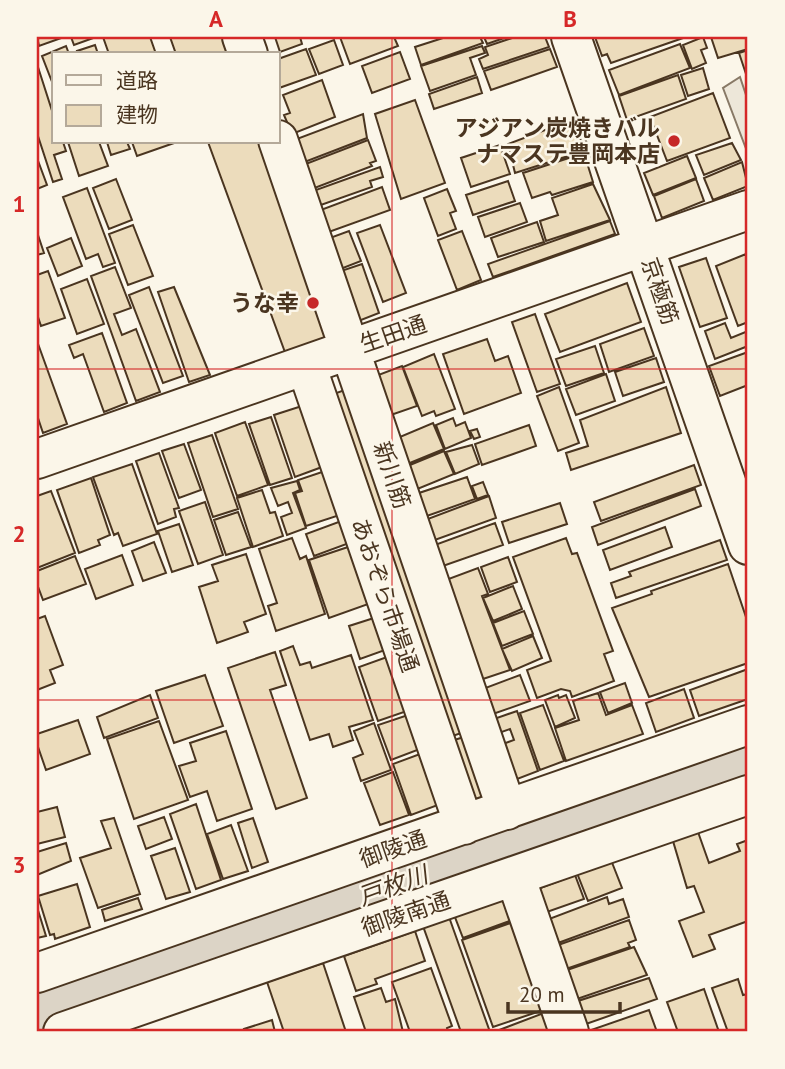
<svg xmlns="http://www.w3.org/2000/svg" width="785" height="1069" viewBox="0 0 785 1069" font-family="'PT Sans','Noto Sans JP',sans-serif">
  <rect width="100%" height="100%" fill="#fbf6e9"/>
  <!-- parking -->
  <path fill="#ede7d9" stroke="#887966" stroke-width="2" d="M740,77L748,101V154L723,88Z"/>
  <g fill="none" stroke-linecap="round" stroke-linejoin="round">
    <!-- river -->
    <path stroke="#dcd4c6" stroke-width="66" d="M37,1012L748,760"/>
  </g>
  <!-- building -->
  <path fill="#ecdcbc" stroke="#4a3520" stroke-width="2" d="M37,37H64L39,46Z
    M71,37H96L74,45Z
    M103,37H150L156,54L148,52L109,54Z
    M170,37H223L230,54H176Z
    M275,37H300L302,44L280,52Z
    M340,37H394L398,46L350,64Z
    M446,37H480L483,43L421,65L415,47Z
    M484,37H507L487,44Z
    M515,37H545L549,47L483,69L479,59L488,55L485,47Z
    M595,37H686L611,63L607,54L602,56Z
    M703,37L707,48L701,50L706,63L692,69L683,45Z
    M711,37H748V49L718,58Z
    M334,40L343,65L319,74L309,49Z
    M680,44L690,68L619,95L609,70Z
    M95,45L98,54H78L77,51Z
    M66,46L69,54H54V87L42,56Z
    M482,46L485,53L470,58L476,75L430,91L421,66Z
    M306,49L316,75L279,88L278,59Z
    M550,49L557,67L491,90L484,71Z
    M748,50V80L739,53Z
    M400,52L410,79L372,93L362,66Z
    M37,64L54,117V142H63L66,151L54,155L62,179L53,182L37,133Z
    M703,68L709,89L688,96L681,75Z
    M678,75L686,99L627,120L619,96Z
    M477,77L482,93L434,109L429,94Z
    M322,80L335,117L292,134L284,115L290,113L283,95Z
    M713,93L730,138L667,161L650,117Z
    M415,100L445,183L401,199L375,114Z
    M363,114L367,138L302,163L294,140Z
    M574,119L584,151L515,173L508,144Z
    M368,140L376,161L370,163L372,166L312,189L303,165Z
    M68,142H99L108,166L79,176Z
    M107,142H127L130,149L111,155Z
    M132,142H177L137,156Z
    M208,142H262L334,337L286,355Z
    M732,143L741,160L704,175L696,155Z
    M500,145L510,174L471,187L461,158Z
    M584,153L593,182L552,195L550,192L532,198L523,173Z
    M687,156L696,178L653,195L644,173Z
    M37,158L47,185L37,189Z
    M742,162L748,186L713,200L704,178Z
    M380,167L383,177L370,181L372,187L318,206L313,191Z
    M116,179L132,220L109,229L93,188Z
    M696,179L704,201L662,218L654,196Z
    M508,181L515,201L473,215L466,195Z
    M593,184L610,220L546,241L540,221L558,215L552,198Z
    M382,187L390,210L326,233L318,211Z
    M87,188L115,263L103,267L98,254L86,259L63,197Z
    M447,189L456,211L450,213L456,229L438,236L424,198Z
    M520,203L527,222L485,237L478,217Z
    M610,221L615,234L493,277L488,264Z
    M537,222L544,242L498,257L491,238Z
    M133,225L153,276L128,285L109,234Z
    M380,225L406,293L383,302L357,233Z
    M349,231L361,261L338,270L327,239Z
    M462,231L481,280L457,290L438,240Z
    M37,232L44,253L37,255Z
    M71,238L82,266L58,276L47,248Z
    M746,254L748,322L738,326L716,266Z
    M706,258L727,318L700,327L679,267Z
    M362,264L379,313L356,322L338,272Z
    M115,267L131,308L114,314L122,335L136,329L160,392L136,401L91,276Z
    M48,271L65,318L41,326L37,314V275Z
    M87,279L104,324L77,334L61,289Z
    M627,283L641,322L560,352L545,314Z
    M149,287L183,376L163,383L129,295Z
    M174,287L210,375L189,382L158,292Z
    M535,314L560,384L537,392L512,322Z
    M725,323L731,338L748,331V346L715,359L705,331Z
    M644,328L654,356L609,372L600,344Z
    M102,333L127,403L104,412L83,354L74,358L69,345Z
    M487,339L495,361L508,356L521,393L464,414L443,354Z
    M37,341L67,424L43,433L37,415Z
    M595,346L604,373L566,386L556,359Z
    M748,352V385L720,396L709,366Z
    M434,354L455,409L436,416L434,411L422,416L403,367Z
    M656,358L664,382L623,396L615,372Z
    M402,366L417,406L388,416L373,377Z
    M606,374L615,401L576,415L566,389Z
    M353,387L470,730L444,739L328,396Z
    M559,387L579,443L558,451L537,396Z
    M666,387L681,433L571,470L566,453L588,446L580,420Z
    M308,404L322,467L295,477L274,415Z
    M271,417L292,478L270,485L249,424Z
    M453,418L456,426L465,422L471,438L445,449L436,425Z
    M245,422L268,485L237,496L215,433Z
    M433,423L444,449L405,465L395,439Z
    M529,425L536,446L482,465L475,444Z
    M477,429L480,437L474,439L470,431Z
    M212,435L238,509L213,517L188,443Z
    M184,444L201,490L179,498L162,451Z
    M472,445L479,464L455,474L446,452Z
    M444,451L454,474L415,490L405,467Z
    M159,453L179,508L174,509L176,517L158,524L136,461Z
    M132,464L157,534L123,546L118,533L114,535L93,477Z
    M694,465L701,485L601,521L594,502Z
    M325,471L343,514L306,526L295,493L302,491L298,480Z
    M467,477L475,499L424,517L416,494Z
    M91,478L110,535L98,540L100,545L79,553L57,490Z
    M297,481L300,490L293,493L306,528L287,535L281,517L292,513L288,502L278,506L271,488Z
    M483,482L488,495L477,499L472,486Z
    M695,489L701,506L598,545L592,527Z
    M262,490L270,513L275,512L283,536L253,547L237,498Z
    M51,491L75,553L37,568V496Z
    M489,496L496,518L432,541L425,520Z
    M205,502L223,555L198,564L179,511Z
    M560,503L567,524L509,543L502,522Z
    M238,512L251,547L226,555L214,520Z
    M344,520L352,542L314,556L306,534Z
    M495,523L503,545L440,567L432,546Z
    M179,524L193,565L172,572L158,531Z
    M665,527L672,547L610,570L603,550Z
    M292,538L300,559L306,556L325,614L276,631L268,606L277,603L259,549Z
    M566,538L572,554L577,553L613,651L604,654L614,681L572,697L570,691L561,689L537,698L527,670L551,661L513,557Z
    M720,540L727,560L616,598L611,583L631,576L629,572Z
    M154,542L166,573L143,581L132,551Z
    M354,545L374,602L329,618L309,560Z
    M246,554L266,614L244,622L248,632L217,643L199,587L218,581L212,565Z
    M122,555L133,585L96,599L85,569Z
    M75,556L86,584L43,600L37,584V571Z
    M508,557L517,582L490,592L481,567Z
    M728,564L748,623V663L649,697L612,608L652,594L651,591Z
    M478,568L488,594L482,596L510,670L480,680L443,581Z
    M513,586L522,609L493,621L483,598Z
    M524,611L533,634L502,646L493,623Z
    M45,616L63,665L50,670L55,683L37,690V619Z
    M377,617L388,649L360,659L349,626Z
    M533,636L542,658L512,671L502,649Z
    M293,646L300,665L310,662L312,668L351,655L373,720L349,727L353,740L333,747L329,734L310,740L280,651Z
    M275,652L286,685L270,690L307,798L276,809L228,668Z
    M387,657L407,711L378,721L359,667Z
    M748,669V699L699,716L690,690Z
    M205,675L223,726L174,743L156,691Z
    M520,675L530,701L490,715L480,690Z
    M625,683L632,703L608,713L600,692Z
    M684,689L694,718L656,732L646,703Z
    M598,693L606,715L632,705L643,734L566,761L555,728L579,720L573,701Z
    M150,695L158,718L104,738L97,717Z
    M558,695L559,698L566,695L575,718L555,727L545,700Z
    M543,705L564,761L540,770L520,713Z
    M517,711L538,771L512,781L500,745L514,740L510,729L496,734L491,720Z
    M408,715L420,749L391,760L378,725Z
    M78,720L90,754L46,770L37,744V734Z
    M159,721L188,800L134,819L107,739Z
    M374,723L391,770L361,781L353,758L363,754L354,731Z
    M226,731L252,809L217,821L207,791L190,797L179,766L196,761L190,743Z
    M470,735L492,801L466,809L445,743Z
    M420,754L438,805L411,815L393,764Z
    M393,772L409,815L380,825L364,783Z
    M196,804L221,880L196,889L170,814Z
    M57,807L65,837L37,844V812Z
    M164,817L172,839L146,849L138,826Z
    M114,818L140,894L98,908L80,858L111,848L101,821Z
    M253,818L268,862L252,868L238,823Z
    M231,825L248,871L223,879L207,834Z
    M698,832L709,863L740,851L737,844L748,840V921L709,935L715,949L693,957L679,921L704,912L694,886L687,888L673,841Z
    M66,843L71,861L37,875V852Z
    M175,848L190,892L166,899L151,856Z
    M611,860L622,888L588,901L577,873Z
    M575,875L584,899L544,913L535,890Z
    M77,884L90,927L55,939L54,934L50,935L38,896Z
    M510,893L518,918L463,938L453,912Z
    M607,897L609,904L623,899L629,917L558,943L549,919Z
    M138,898L142,909L105,921L102,910Z
    M37,907L46,936L37,938Z
    M449,917L490,1032H461L423,926Z
    M519,920L549,1008L493,1027L462,940Z
    M629,920L636,940L628,943L630,947L566,969L558,945Z
    M415,931L425,961L375,979L377,984L356,991L344,956Z
    M634,947L647,975L577,999L567,970Z
    M323,963L346,1032H284L267,982Z
    M431,968L452,1026L447,1028L448,1032H410L392,982Z
    M649,978L657,999L586,1024L578,1001Z
    M738,979L743,995L748,994V1032H728L712,988Z
    M381,988L386,1002L395,999L403,1032H366L354,997Z
    M704,989L719,1032H678L667,1002Z
    M649,1010L657,1032H592L591,1030Z
    M549,1011L557,1032H494Z
    M272,1020L275,1032H245L244,1029Z"/>
  <g fill="none" stroke-linecap="round" stroke-linejoin="round">
    <!-- minor casing -->
    <g stroke="#4a3520" stroke-width="42">
      <path id="minor" d="M242,37L248,54
        M571,37L748,545
        M278,140L507,810
        M306,365L464,825
        M37,459L748,210
        M515,876L569,1032
        M37,973L748,725
        M63,1032L748,795"/>
    </g>
    <!-- minor -->
    <use href="#minor" stroke="#fbf6e9" stroke-width="38"/>
  </g>
  <!-- grid -->
  <path fill="none" stroke="#d62828" stroke-width="2" stroke-opacity="0.55" d="M392,37V1032M37,369H748M37,700H748"/>
  <!-- markers -->
  <g fill="#c62828" stroke="#fbf6e9" stroke-width="2.5">
    <circle cx="674" cy="141" r="7"/>
    <circle cx="313" cy="303" r="7"/>
  </g>
  <g text-anchor="middle" stroke-width="5" stroke-linejoin="round" paint-order="stroke">
    <!-- poi labels -->
    <g font-size="23" font-weight="bold" fill="#4a3520" stroke="#fbf6e9" text-anchor="end">
      <text x="660" y="136">アジアン炭焼きバル<tspan x="660" dy="26">ナマステ豊岡本店</tspan></text>
      <text x="299" y="311">うな幸</text>
    </g>
    <!-- street labels -->
    <g font-size="23" fill="#4a3520" stroke="#fbf6e9">
      <text transform="translate(660 291) rotate(71)" y="8">京極筋</text>
      <text transform="translate(393 334) rotate(-19)" y="8">生田通</text>
      <text transform="translate(392 475) rotate(71)" y="8">新川筋</text>
      <text transform="translate(385 595) rotate(71)" y="8">あおぞら市場通</text>
      <text transform="translate(393 849) rotate(-19)" y="8">御陵通</text>
      <text transform="translate(406 914) rotate(-19)" y="8">御陵南通</text>
    </g>
    <!-- water labels -->
    <g font-size="24" font-style="italic" fill="#4a3520" stroke="#fbf6e9">
      <text transform="translate(393 886) rotate(-20)" y="8">戸枚川</text>
    </g>
  </g>
  <!-- border -->
  <rect width="785" height="1069" fill="none" stroke="#fbf6e9" stroke-width="77"/>
  <!-- legend -->
  <rect x="52" y="52" width="228" height="91" fill="#fbf6e9" stroke="#b4a999" stroke-width="2"/>
  <rect x="66" y="75" width="35" height="10" fill="#fbf6e9" stroke="#b4a999" stroke-width="2"/>
  <text x="116" y="88" font-size="21" fill="#4a3520">道路</text>
  <rect x="66" y="105" width="35" height="21" fill="#ecdcbc" stroke="#b4a999" stroke-width="2"/>
  <text x="116" y="122" font-size="21" fill="#4a3520">建物</text>
  <!-- scale -->
  <path d="M508 1002v10h112v-10" fill="none" stroke="#4a3520" stroke-width="3.5"/>
  <text x="519" y="1002" font-size="21" fill="#4a3520" stroke="#fbf6e9" stroke-width="5" paint-order="stroke">20 m</text>
  <rect x="38" y="38" width="708" height="992" fill="none" stroke="#d62828" stroke-width="2.5"/>
  <g font-size="23" text-anchor="middle" font-weight="bold" fill="#d62828">
    <text x="216" y="27">A</text>
    <text x="570" y="27">B</text>
    <text x="19" y="212">1</text>
    <text x="19" y="542">2</text>
    <text x="19" y="873">3</text>
  </g>
</svg>
